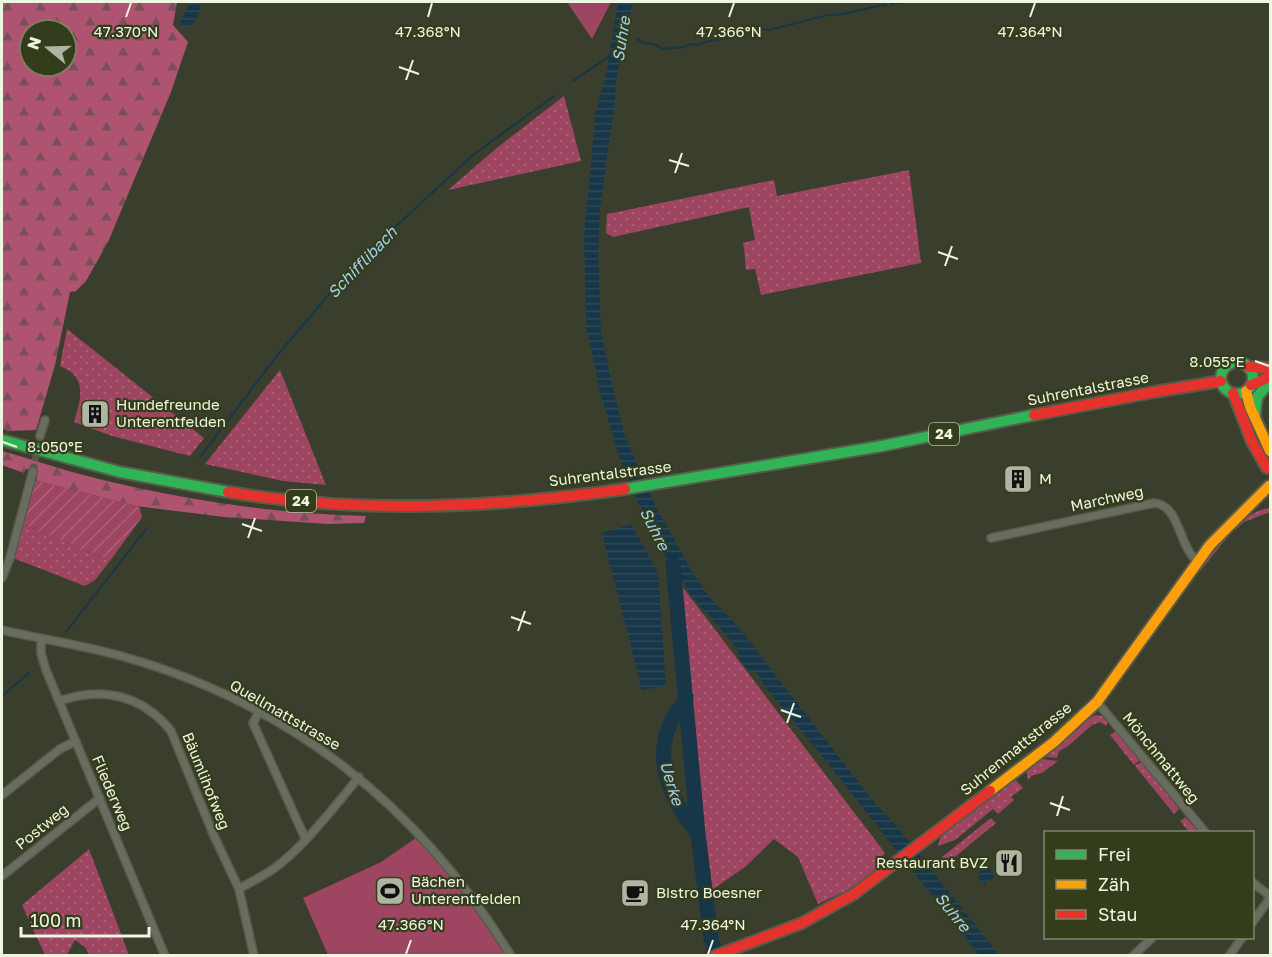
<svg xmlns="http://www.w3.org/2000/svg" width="1272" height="957" viewBox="0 0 1272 957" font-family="'Golos Text',sans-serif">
  <defs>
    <pattern id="grass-dots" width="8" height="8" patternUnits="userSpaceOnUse" patternTransform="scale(1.5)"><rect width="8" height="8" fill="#9d4561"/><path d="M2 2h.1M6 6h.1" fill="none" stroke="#ab6077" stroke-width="1.8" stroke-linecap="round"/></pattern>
    <pattern id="forest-firs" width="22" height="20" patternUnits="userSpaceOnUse" patternTransform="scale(1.5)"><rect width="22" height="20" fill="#af5470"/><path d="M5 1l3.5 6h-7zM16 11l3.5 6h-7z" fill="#7b4f5a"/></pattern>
    <pattern id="garden-furrows" width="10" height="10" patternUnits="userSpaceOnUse" patternTransform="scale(1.5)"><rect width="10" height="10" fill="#9d4561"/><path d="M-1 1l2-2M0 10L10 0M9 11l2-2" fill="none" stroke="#ab6077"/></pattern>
    <pattern id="water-rules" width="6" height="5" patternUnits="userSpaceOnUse" patternTransform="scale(1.5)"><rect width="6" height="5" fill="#173648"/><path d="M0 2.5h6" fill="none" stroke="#2e4a59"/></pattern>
  </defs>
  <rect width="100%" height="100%" fill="#3a3f2d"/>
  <!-- grass -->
  <path fill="url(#grass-dots)" d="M564,96L581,161L448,190L498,147Z
    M909,170L921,263L761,295L755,269L746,270C745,261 745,253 743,243L755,240L749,207L613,237L606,233L607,214L774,180L777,196Z
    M67,329L204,438L190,456L112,436L74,422C81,398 88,377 60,366Z
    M280,370L326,485L283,481L205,464Z
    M1270,508V512L1244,522L1230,534L1184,591C1202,565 1237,511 1270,508Z
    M22,524L110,561L95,580L85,586L13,558Z
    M681,585L885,853L882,857L885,864L854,887L818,904L798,857L774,839L745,867L709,892Z
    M1096,715L1102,716L1108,721L1106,726L1100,722L1092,725L1067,747L1059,751L1057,758L1046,757L1091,717Z
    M1116,731L1140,760L1134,765L1110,735Z
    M1041,759L1058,761L1042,773L1031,776L1028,780L1026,770Z
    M1141,762L1179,809L1174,814L1135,766Z
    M1015,779L1023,788L1011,797L1014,800L998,814L993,809L955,840L938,846L941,835Z
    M1186,817V818L1199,832H1189L1180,821Z
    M991,818L996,823L950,861L944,860L942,857Z
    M89,849L129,955H89L86,948L75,940L67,955H45L22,905Z"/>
  <!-- forest -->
  <path fill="url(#forest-firs)" fill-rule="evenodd" d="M2,2H177L173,25L188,42L171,92L108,242L86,281L76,291L70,292L55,365L36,430L8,431L2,429ZM30,30H66V66H30Z
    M2,451C37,461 72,473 107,481C192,501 278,514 366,516L364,523L328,524L224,517L136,506L37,481L36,471L26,469L24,473L2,465Z"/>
  <!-- park -->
  <path fill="#9d4561" d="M567,2H611L592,39Z
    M416,838C451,872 479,914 505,955H328L303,898L381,862Z"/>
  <!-- garden -->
  <path fill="url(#garden-furrows)" d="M33,480L137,506L140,508L142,517L110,561L22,524Z"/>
  <!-- water -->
  <path fill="url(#water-rules)" d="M189,2H201V3L198,16L190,27H183L180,25C181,16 188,11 189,2Z
    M618,2H632L626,38L621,50L616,82L615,101L600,208L598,254L601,331L613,389L625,436L656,507L693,573L709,597L736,624L873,801L899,829L999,955H979L826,761L763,684L757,673C744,669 739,662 737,648L690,594L673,564L668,562L635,496L620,459L600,392L586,325L584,236L594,132L595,114L606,76Z
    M631,524L658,573L666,686L642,690L602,533Z
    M988,867L995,876L984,885L979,878L980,871Z"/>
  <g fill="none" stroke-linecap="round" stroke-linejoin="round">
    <!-- stream -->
    <path stroke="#173648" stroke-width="2" d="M891,4L905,2
      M637,39C644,46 655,41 662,49C668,48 678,48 683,47C689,45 690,43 697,45C707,40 716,41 726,38C736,36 749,31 759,32L763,29L769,30L828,15C847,16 867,7 886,5
      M573,81L611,55
      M200,457L275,358L353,266L473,155L554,96
      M66,632L147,528
      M2,696L29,673"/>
    <!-- river -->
    <path stroke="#173648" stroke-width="15" d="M673,564L698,834L711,938L716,956
      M686,696C682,709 674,713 670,724C653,763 673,803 698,834"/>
    <!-- street-tunnel -->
    <path stroke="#555a48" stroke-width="7" stroke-dasharray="7 3.5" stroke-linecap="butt" d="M33,471L40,436"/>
    <!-- street casing -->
    <g stroke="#565b4a" stroke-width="10">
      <path id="street" d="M40,436L45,420
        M991,538L1154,503C1180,505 1178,545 1197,561
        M2,578L10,558L33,471
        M2,630C41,639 82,645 121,656C290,703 420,807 511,956
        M41,639V653L46,670L165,956
        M60,701C102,686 142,695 171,731L214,836L239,889L254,956
        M1097,702L1205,832
        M259,712L253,723L305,838
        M2,795L60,749L76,741
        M2,876L100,798
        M1252,882L1270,896
        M239,889C249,883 261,877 272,870C302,849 335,806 359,777
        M1252,923L1270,898
        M1133,956L1152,938
        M1229,956L1242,938"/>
    </g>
    <!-- fast casing -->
    <g stroke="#565b4a" stroke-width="14">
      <path id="fast" d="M1221 378a16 16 0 1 1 32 0a16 16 0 1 1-32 0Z
        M1255,415L1257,397L1270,382
        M2,440L120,472L228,492
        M625,489L882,446L1034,415"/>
    </g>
    <!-- slow casing -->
    <g stroke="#565b4a" stroke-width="14">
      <path id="slow" d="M1246,391L1250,407L1270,451
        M990,791L1054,742L1097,702L1210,545L1269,486"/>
    </g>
    <!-- jam casing -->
    <g stroke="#565b4a" stroke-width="14">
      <path id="jam" d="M1249,367L1270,368
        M1251,385L1270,377
        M1233,393L1252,442L1267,468
        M1034,415L1154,392L1221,381
        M228,492C360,514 493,508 625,489
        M715,956L802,923L854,894L990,791"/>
    </g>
    <!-- street -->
    <use href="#street" stroke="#696d60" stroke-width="7"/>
    <!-- fast -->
    <use href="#fast" stroke="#30b455" stroke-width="10"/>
    <!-- slow -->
    <use href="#slow" stroke="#ff9f0a" stroke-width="10"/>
    <!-- jam -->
    <use href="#jam" stroke="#e5322d" stroke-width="10"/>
  </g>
  <!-- ticks -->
  <path fill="none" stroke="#eef5e0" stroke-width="2" d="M126,17L131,3M428,17L432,3M729,17L734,3M1030,17L1035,3M399,67L419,74M406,80L413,60M669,160L689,166M675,173L682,153M938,252L958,259M945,266L952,246M1255,361L1269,366M3,442L17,447M242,524L262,531M248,538L255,518M511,617L531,624M518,631L525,611M781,710L801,717M787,723L794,703M1050,803L1070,810M1057,816L1063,796M406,954L411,940M708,954L713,940"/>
  <!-- icons -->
  <defs>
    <g id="building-square" transform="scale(1.5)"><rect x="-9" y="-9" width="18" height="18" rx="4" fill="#afb5a1" stroke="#343d1b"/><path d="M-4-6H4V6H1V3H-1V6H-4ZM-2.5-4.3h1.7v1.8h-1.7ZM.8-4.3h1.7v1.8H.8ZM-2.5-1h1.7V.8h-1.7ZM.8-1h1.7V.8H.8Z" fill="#111"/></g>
    <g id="restaurant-square" transform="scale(1.5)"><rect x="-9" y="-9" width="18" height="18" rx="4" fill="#afb5a1" stroke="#343d1b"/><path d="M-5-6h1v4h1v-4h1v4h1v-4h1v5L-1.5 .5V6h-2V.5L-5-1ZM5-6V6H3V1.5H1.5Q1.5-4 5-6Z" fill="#111"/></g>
    <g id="stadium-square" transform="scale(1.5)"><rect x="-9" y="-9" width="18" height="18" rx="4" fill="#afb5a1" stroke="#343d1b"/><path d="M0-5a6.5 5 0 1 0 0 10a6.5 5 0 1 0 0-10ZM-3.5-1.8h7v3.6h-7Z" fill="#111"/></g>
    <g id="cafe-square" transform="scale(1.5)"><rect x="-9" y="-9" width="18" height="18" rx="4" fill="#afb5a1" stroke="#343d1b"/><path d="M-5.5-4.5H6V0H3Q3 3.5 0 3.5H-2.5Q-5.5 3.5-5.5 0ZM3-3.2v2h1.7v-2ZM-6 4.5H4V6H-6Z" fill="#111"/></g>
  </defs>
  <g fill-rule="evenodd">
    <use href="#building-square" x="95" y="414"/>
    <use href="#building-square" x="1018" y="479"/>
    <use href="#restaurant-square" x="1009" y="863"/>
    <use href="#stadium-square" x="390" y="891"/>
    <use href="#cafe-square" x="635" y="893"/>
  </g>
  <g text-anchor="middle" stroke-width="4.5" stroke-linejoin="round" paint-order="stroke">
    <!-- shield labels -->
    <g fill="#343d1b" stroke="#b6bea5" stroke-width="1.5">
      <rect x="929" y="423" width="30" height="22" rx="4.5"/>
      <rect x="286" y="490" width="30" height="22" rx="4.5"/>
    </g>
    <g font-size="14" font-weight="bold" fill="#eef5e0">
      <text x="944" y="439">24</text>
      <text x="301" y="506">24</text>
    </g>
    <!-- street labels -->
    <g font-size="15" fill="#eef5e0" stroke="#343d1b">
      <text transform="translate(1088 389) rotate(-11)" y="5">Suhrentalstrasse</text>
      <text transform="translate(610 474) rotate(-7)" y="5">Suhrentalstrasse</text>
      <text transform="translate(1107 499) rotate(-12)" y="5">Marchweg</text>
      <text transform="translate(285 715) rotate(30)" y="5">Quellmattstrasse</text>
      <text transform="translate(1016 749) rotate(-39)" y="5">Suhrenmattstrasse</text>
      <text transform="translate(1161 758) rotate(51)" y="5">Mönchmattweg</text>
      <text transform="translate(206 781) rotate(68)" y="5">Bäumlihofweg</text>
      <text transform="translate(112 793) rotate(67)" y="5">Fliederweg</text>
      <text transform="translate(42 827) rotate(-39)" y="5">Postweg</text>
    </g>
    <!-- poi labels -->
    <g font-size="15" fill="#eef5e0" stroke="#343d1b" text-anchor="start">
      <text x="116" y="410">Hundefreunde<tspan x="116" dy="17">Unterentfelden</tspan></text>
      <text x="1039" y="484">M</text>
      <text x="988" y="868" text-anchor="end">Restaurant BVZ</text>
      <text x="411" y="887">Bächen<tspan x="411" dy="17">Unterentfelden</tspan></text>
      <text x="656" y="898">Bistro Boesner</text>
    </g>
    <!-- water labels -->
    <g font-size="16" font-style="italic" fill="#a3d0f2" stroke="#343d1b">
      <text transform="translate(621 39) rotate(-81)" y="6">Suhre</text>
      <text transform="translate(362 262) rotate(-46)" y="6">Schifflibach</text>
      <text transform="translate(655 529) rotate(63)" y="6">Suhre</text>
      <text transform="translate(672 783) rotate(73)" y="6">Uerke</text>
      <text transform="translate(953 912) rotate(51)" y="6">Suhre</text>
    </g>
  </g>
  <g font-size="15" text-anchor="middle" fill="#eef5e0" stroke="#343d1b" stroke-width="4.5" stroke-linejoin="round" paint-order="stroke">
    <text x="126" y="37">47.370°N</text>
    <text x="428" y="37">47.368°N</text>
    <text x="729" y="37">47.366°N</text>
    <text x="1030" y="37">47.364°N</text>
    <text x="1217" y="367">8.055°E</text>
    <text x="55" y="452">8.050°E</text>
    <text x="411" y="930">47.366°N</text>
    <text x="713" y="930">47.364°N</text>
  </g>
  <!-- border -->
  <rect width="1272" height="957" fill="none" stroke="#eef5e0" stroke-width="6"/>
  <!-- legend -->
  <rect x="1044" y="831" width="210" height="108" fill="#343d1b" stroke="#7e876a" stroke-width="1.5"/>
  <rect x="1056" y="850" width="30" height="9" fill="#30b455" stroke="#7e876a" stroke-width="1.5"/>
  <text x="1098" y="861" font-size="18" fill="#eef5e0">Frei</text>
  <rect x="1056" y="880" width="30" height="9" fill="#ff9f0a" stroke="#7e876a" stroke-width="1.5"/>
  <text x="1098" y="891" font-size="18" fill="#eef5e0">Zäh</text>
  <rect x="1056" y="910" width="30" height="9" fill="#e5322d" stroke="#7e876a" stroke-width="1.5"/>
  <text x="1098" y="921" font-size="18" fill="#eef5e0">Stau</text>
  <!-- north arrow -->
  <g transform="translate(48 48) rotate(289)"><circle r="28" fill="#343d1b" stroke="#7e876a" stroke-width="1.5"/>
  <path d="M0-4.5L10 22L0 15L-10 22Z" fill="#afb5a1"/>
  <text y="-9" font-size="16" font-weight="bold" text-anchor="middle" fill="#eef5e0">N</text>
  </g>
  <!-- scale -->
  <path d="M21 927v9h128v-9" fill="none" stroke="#eef5e0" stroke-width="3"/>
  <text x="30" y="927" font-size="18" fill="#eef5e0" stroke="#343d1b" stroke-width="4.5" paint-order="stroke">100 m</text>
</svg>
